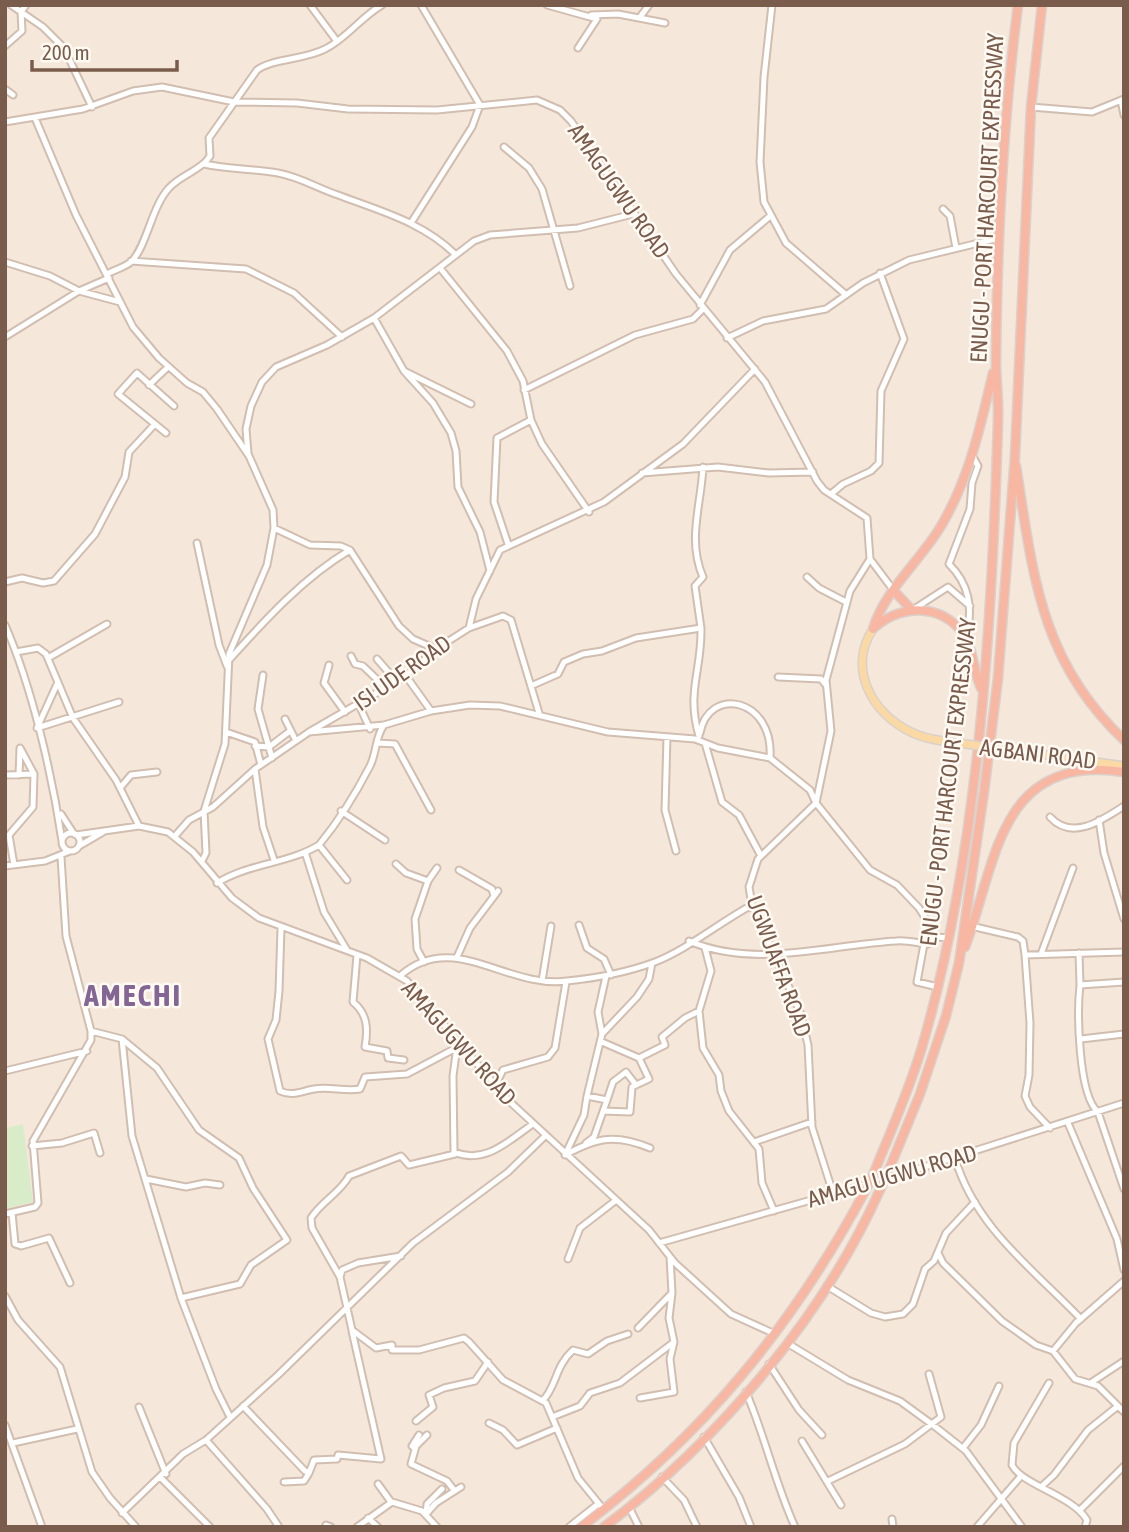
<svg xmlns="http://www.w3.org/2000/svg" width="1129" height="1532" viewBox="0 0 1129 1532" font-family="'Asap Condensed',sans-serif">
  <rect width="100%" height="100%" fill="#fdf6ec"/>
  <!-- residential -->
  <path fill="#f5e8da" d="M5,5H1124V1527H5Z"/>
  <!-- pitch -->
  <path fill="#d8ecc9" d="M23,1124L33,1202L5,1209V1128Z"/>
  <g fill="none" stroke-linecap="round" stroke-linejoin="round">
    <!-- minor casing -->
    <g stroke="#d1beb0" stroke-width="9">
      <path id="minor" d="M11,5L43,27L64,48L92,107
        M310,5L336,40
        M382,5C361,17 346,39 325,49C304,60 274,58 257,70L209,138L210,156L204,164C227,169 254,169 278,173C300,177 317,188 338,195C380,211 423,222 456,255
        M547,5L597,19L578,48
        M772,5L764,77L760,162L764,202L786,243L845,294
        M591,15L618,14L665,23
        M640,17L649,5
        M5,46L22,31L21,12L26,5
        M5,89L13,95
        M1121,100L1124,115
        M1031,107L1092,112L1124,99
        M35,118L76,215L133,327L159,358L187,383L203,392L217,409L249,456L273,510L274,528L267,565L229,654L225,744L204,811L206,853L202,861
        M5,122L83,109L133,91L162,87L234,102L297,103L348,109L437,110L537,100L560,110L571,121L676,274L765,382L817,481L824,490L867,518L870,559L894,591
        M504,147L529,168L542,189L570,286
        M943,209L950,216L956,248
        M411,223L472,127L480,105L421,5
        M131,261L246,269L294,293L342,337
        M5,262L50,276L79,291L109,278
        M440,268L507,351L523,381L531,420L542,444L589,512
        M107,274C114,270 126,267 132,261C147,245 152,206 169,188C179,177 193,173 204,163
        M700,305L730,250L769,217
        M374,318L404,371L471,404
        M5,337L79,291L120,302
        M727,338L763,321L826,309L863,283L909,260L999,238
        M404,371L433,403L451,433L456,451L458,487L480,532L490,571
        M149,385L168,367
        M524,390L635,335L693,319L703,309
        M166,433L118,394L137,373L174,406
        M248,453L246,429L251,406L262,382L276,367L327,345L374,318L474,241L490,235L578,228L633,214
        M642,473L718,467L769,473L813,472
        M831,494L843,484L871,471L879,463L881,391L904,339L880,273
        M274,528L310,545L341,546L350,550L399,626L413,639L436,649
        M197,543L219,645L227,666
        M508,544L494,502L497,438L531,420
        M807,577L819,588L846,602
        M5,582L22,578L43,583L54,581L95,534L125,477L129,452L155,424
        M914,609L948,587L970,606
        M5,625C32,687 52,774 62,841
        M469,628L476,599L500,550L604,502L683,444L755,369
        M701,628L695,586L703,577C687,540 701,506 703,467
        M967,635C973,607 969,584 949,564L970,509L972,483L978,466L973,457
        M16,652L38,648L46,654L73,718L116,780L139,826
        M351,656L355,664L363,666L386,688
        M48,658L107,624
        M377,659L397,682
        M229,660C265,620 304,577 350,550
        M329,665L324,683L345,712
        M263,675L258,709L272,758
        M406,676L431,711
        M778,677L821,679L825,684
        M533,685L558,674L564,662L583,654L602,651L636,638L701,628C702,671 686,691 699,736
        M359,705L370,729
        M285,719L296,741
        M37,728L119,702
        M37,728L58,682
        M226,732L255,742L261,765
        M309,732L384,725L431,711L470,705L500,706L608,732L695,739L718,748L770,758L810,790L816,803L870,870L897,885L919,908L937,937
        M700,733C709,685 774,698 770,758
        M667,737L665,810L676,851
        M378,743L395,744L431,810
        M705,743L722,802L739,815L761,856
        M255,746L269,747L290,731
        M255,769L263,827L274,860
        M5,775L34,774L33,807L9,835L14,865
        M19,775L20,748L34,774
        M120,788L131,775L157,772
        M341,811L385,840
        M61,814L74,834
        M1050,817C1072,841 1101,821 1124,806
        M1099,820L1104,853L1124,919
        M62 842a9 9 0 1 1 18 0a9 9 0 1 1-18 0Z
        M76,835L139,826L168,832L193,852L232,898L259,918L367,958L407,981L508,1100L649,1230L675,1263L731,1314L775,1334
        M175,836L189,820L213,807L255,769L309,732L406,676L436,649L469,628L503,616L511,620L539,713
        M319,845L347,880
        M79,846L103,832
        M305,852L324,912L347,950
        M396,864L406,873L428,881
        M5,866L45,861L70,851
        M459,870L492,889L494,896
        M217,883C249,863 288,864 319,845C338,822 356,793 370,766C377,752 375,737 384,725
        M579,925L587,948L604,959L611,975
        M971,926L1018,937L1023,941L1025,955L1124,952
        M281,928L279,991L276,1020L268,1039L280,1091C293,1097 302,1091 314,1089C329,1086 345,1092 360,1089L365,1077L407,1074L456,1048
        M689,941C755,969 828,945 896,941C907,940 917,943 928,944L937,937L949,938
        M924,944L917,982L938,987
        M705,948L711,971L699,1011L703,1048L719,1075L721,1091L729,1111L759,1149L762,1183L774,1211
        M1079,953L1080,985
        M1041,954L1073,868
        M357,955L353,1002C368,1014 368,1030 365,1047L387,1051L388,1058L404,1060
        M1025,955L1030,1023L1029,1075L1025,1096L1030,1107L1050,1128
        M457,957L470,928L498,891
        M424,962L417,949L415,919L428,881L437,868
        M400,976C453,929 506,989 567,981C597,978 628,972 655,962C688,949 720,922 752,905
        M542,981L551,926
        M1124,982L1080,985C1077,1011 1078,1095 1098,1112L1124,1189
        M91,1031L122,1039L157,1068L199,1130L239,1158L253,1188L287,1240L251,1265L240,1284L181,1298
        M602,1034L598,1012L606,976
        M122,1039L132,1136L181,1298L216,1389L230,1417
        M1081,1039L1124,1034
        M602,1042L639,1058
        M457,1046L453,1076L454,1152C485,1165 508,1141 533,1124
        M5,1071L87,1051
        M495,1086L503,1070L548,1057L555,1048L566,982
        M587,1096L602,1034L637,997L649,979L652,963
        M603,1111L630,1112L632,1087L636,1085
        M1068,1123L1117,1239L1124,1270
        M754,1142L812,1122
        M586,1143L594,1137L607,1100
        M32,1146L62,1143L94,1133L100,1153
        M650,1148C616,1134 598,1137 565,1155L584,1115L587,1096L607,1100L613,1082L626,1072L636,1085L649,1079L639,1058L665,1045L662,1037L685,1018L699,1011
        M455,1154L409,1165L401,1156L349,1176C341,1192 322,1201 311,1218L312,1228L340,1277L352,1330L376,1348L392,1345V1350H419L464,1338L469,1342L503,1380L546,1403L578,1478L604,1510
        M955,1158C975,1227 1033,1269 1081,1319
        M146,1179L186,1187L205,1183L220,1185
        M833,1193L812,1127L808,1045L800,1012L752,905L749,887L758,859L816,803L831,731L826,680L850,591L870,559
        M12,1213L15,1244L21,1246L49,1238L70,1283
        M5,1214L35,1207L38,1203L33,1141L91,1040V1031L66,936L61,857
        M659,1243L893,1177L1124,1103
        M938,1253L943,1263L1002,1321L1036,1345L1053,1351L1075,1379L1098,1386L1124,1412
        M568,1259L580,1228L615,1201
        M340,1277L342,1270L358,1263L401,1256
        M827,1286L871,1313L885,1317L903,1314L913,1304L925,1269L934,1261L946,1233L975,1202
        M5,1296L18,1320L60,1367L92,1472L110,1498L136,1527
        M638,1328L672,1293
        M787,1343L848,1380L900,1401L933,1425L966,1451L1022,1527
        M1053,1351L1076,1323L1124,1281
        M769,1364L799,1410L822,1435
        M1092,1382L1124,1361
        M1049,1383L1014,1443L1012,1465C1022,1485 1072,1495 1087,1520L1085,1527
        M746,1392C765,1436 775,1483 795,1527
        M640,1398L674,1392L670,1359L674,1342L669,1318L672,1293L670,1257
        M543,1400C556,1388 555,1366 573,1350L588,1354L607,1341L628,1334
        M243,1406L305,1471L309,1473L314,1460L337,1459L338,1455L381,1459L352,1331
        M139,1407L166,1474
        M552,1417L580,1406L590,1393L620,1383L674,1342
        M416,1421L433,1407L429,1395L444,1388L475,1381L488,1362
        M489,1423L503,1430L517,1445L557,1428
        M5,1425L42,1527
        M427,1435L416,1446L411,1464L447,1481L454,1490
        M704,1437L739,1497L751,1527
        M206,1440L267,1509L279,1527
        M802,1441L841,1505
        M13,1443L77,1429
        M963,1448L981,1425L999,1386
        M415,1449L412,1446L419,1435
        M662,1477L684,1500L697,1527
        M161,1478L210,1527
        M828,1481L905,1444L941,1417L929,1374
        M284,1482L304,1481L309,1473
        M378,1484L391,1502
        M1042,1486L1054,1475L1088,1430L1118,1406
        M629,1507L639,1527
        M1080,1510L1124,1466
        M122,1513L183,1454L206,1440L278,1375L413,1243L508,1172L545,1136
        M426,1514L436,1503L461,1487
        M426,1514L427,1504L442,1489
        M368,1518L378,1527
        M892,1519L893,1527
        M326,1525L331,1527
        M357,1527L392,1502L422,1511L437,1527
        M569,1527L598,1504
        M977,1527L1021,1476"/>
    </g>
    <!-- major casing -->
    <g stroke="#dad1cd" stroke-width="10">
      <path id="major" d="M873,629C847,668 872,714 911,732C925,739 942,741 958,743
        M1004,749L1124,766"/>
    </g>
    <!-- highway casing -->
    <g stroke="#dad1cd" stroke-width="11">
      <path id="highway" d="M1016,466C1033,574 1040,661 1124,740
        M894,591L911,609
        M875,627C903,602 949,604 967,641C974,656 974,673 981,688
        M873,629C884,591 921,560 941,526C970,477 980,427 993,373
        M965,947C997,863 998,753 1124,772
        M888,1172L920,1094L946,1016L959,963L984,792L998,678L1015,456L1031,107L1042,5
        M873,1175C890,1133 909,1091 922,1047C979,851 992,625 998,421C999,402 996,382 996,362C997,244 1003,122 1018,5
        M581,1527C703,1435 791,1328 864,1193
        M604,1527C715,1444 822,1319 879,1192"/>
    </g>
    <!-- minor -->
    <use href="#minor" stroke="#fff" stroke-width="5"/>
    <!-- major -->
    <use href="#major" stroke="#fbd9a5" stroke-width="7"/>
    <!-- highway -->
    <use href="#highway" stroke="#f7b7a3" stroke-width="8"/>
    <!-- major-bridge casing -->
    <g stroke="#dad1cd" stroke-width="10" stroke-linecap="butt">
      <path id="major-bridge" d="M958,743L1004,749"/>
    </g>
    <!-- highway-bridge casing -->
    <g stroke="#dad1cd" stroke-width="11" stroke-linecap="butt">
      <path id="highway-bridge" d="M879,1192L888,1172
        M864,1193L873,1175"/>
    </g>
    <!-- major-bridge -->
    <use href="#major-bridge" stroke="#fbd9a5" stroke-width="7"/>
    <!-- highway-bridge -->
    <use href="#highway-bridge" stroke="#f7b7a3" stroke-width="8"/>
  </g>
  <g text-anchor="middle" stroke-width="5" stroke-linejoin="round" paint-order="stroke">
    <!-- street labels -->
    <g font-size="23" fill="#7a5c4d" stroke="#fffaf3">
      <text transform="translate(619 191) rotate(55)" y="8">AMAGUGWU ROAD</text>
      <text transform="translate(987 198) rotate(-87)" y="8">ENUGU - PORT HARCOURT EXPRESSWAY</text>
      <text transform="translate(402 673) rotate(-35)" y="8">ISI UDE ROAD</text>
      <text transform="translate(1038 754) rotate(7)" y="8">AGBANI ROAD</text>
      <text transform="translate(948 782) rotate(-83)" y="8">ENUGU - PORT HARCOURT EXPRESSWAY</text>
      <text transform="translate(779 966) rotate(70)" y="8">UGWUAFFA ROAD</text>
      <text transform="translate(459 1043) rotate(48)" y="8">AMAGUGWU ROAD</text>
      <text transform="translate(892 1176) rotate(-16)" y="8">AMAGU UGWU ROAD</text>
    </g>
    <!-- district labels -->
    <g font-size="30" font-weight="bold" letter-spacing="2" fill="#846695" stroke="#fffaf3">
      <text x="133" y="1006">AMECHI</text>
    </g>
  </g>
  <!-- border -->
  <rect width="1129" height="1532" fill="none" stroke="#7a5c4d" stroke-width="14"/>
  <!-- scale -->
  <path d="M32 60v10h145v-10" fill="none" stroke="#7a5c4d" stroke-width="3.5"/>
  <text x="42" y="60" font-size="21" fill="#7a5c4d" stroke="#fffaf3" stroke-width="5" paint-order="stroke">200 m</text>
</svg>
